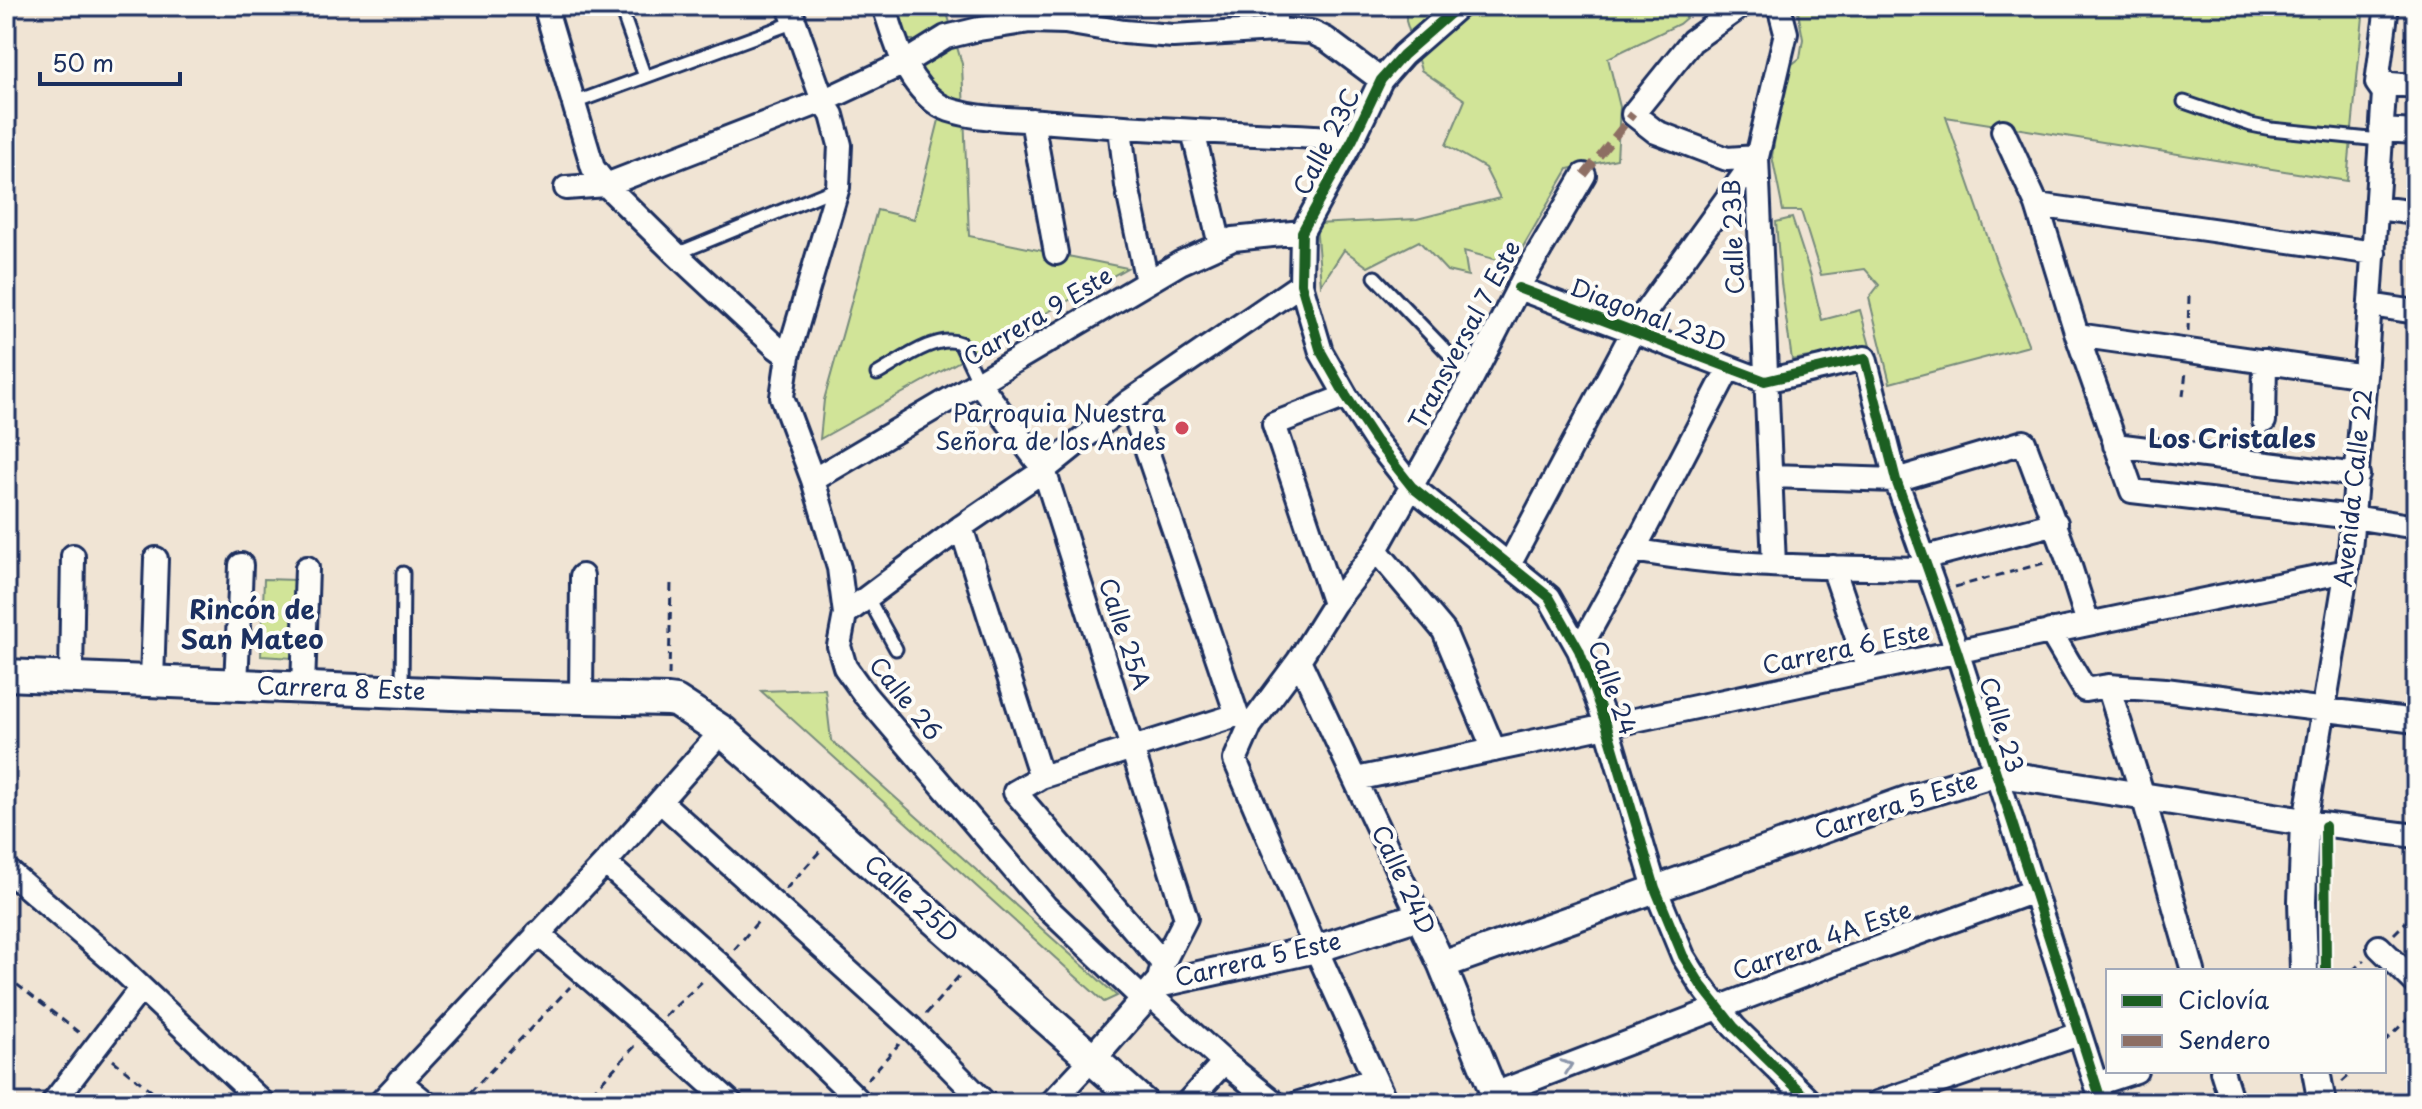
<svg xmlns="http://www.w3.org/2000/svg" width="2422" height="1109" viewBox="0 0 2422 1109" font-family="'Playpen Sans',sans-serif">
  <rect width="100%" height="100%" fill="#f0e4d4"/>
  <filter id="ink" filterUnits="userSpaceOnUse"><feTurbulence type="fractalNoise" baseFrequency=".0125" numOctaves="2"/><feDisplacementMap in="SourceGraphic" scale="16" xChannelSelector="R" yChannelSelector="G"/><feConvolveMatrix kernelMatrix="1 2 1 2 8 2 1 2 1" color-interpolation-filters="sRGB"/></filter>
  <g filter="url(#ink)">
    <!-- green -->
    <path fill="#d1e498" stroke="#768a7b" stroke-width="2" d="M892,6H945L962,64L969,236L1127,268L820,439L824,400L877,210L914,219L939,120L909,87L913,40H901Z
      M1406,6H1700L1679,24L1608,58L1620,107L1617,159L1568,169L1513,264L1464,251L1468,276L1447,271L1419,241L1368,267L1344,250L1321,285L1316,224L1417,219L1500,198L1485,168L1446,145L1465,100L1421,70L1406,21Z
      M1797,6H2364L2347,181L1946,117L1997,264L2029,346L1890,383L1869,298L1879,285L1865,269L1821,275L1801,211H1783L1772,156L1786,69L1800,58L1803,39Z
      M1792,218L1811,276L1822,320L1860,310L1870,346L1792,360L1781,283L1776,222Z
      M264,579L296,580L293,658L261,656Z
      M825,689L831,740L1117,996L1104,1002L761,691Z"/>
    <g fill="none" stroke-linecap="round" stroke-linejoin="round">
      <!-- service casing -->
      <g stroke="#1b2f5e" stroke-width="17">
        <path id="service" d="M620,6L645,77
          M2184,102L2251,125L2271,129L2380,140
          M574,103L795,22
          M676,254L837,188
          M1375,277L1472,378
          M877,374C899,362 936,333 960,343L979,383
          M868,598L896,649
          M402,690L403,573"/>
      </g>
      <!-- minor casing -->
      <g stroke="#1b2f5e" stroke-width="28">
        <path id="minor" d="M545,6L593,168L606,185L676,254L776,347L788,356
          M789,6L823,101L832,115L840,145L838,187L788,356L782,397L813,480L839,568L845,614L839,646L845,667L865,695L1046,907L1144,1000
          M884,6C896,43 905,82 939,105C962,119 1014,119 1041,121C1145,130 1249,133 1353,139
          M1275,6V30
          M1459,6L1403,55L1381,80L1353,139L1302,232L1301,284L1321,352L1346,396L1375,440L1412,487L1549,597L1579,650L1607,727L1655,888L1683,956L1701,985L1734,1027L1812,1103
          M1741,6L1692,41L1633,114L1656,132L1727,159L1757,157
          M2387,6L2377,83L2384,93L2365,376L2350,550L2305,822L2416,836
          M2377,83L2416,86
          M1032,120L1056,253
          M1120,128L1127,186L1147,282
          M2381,130L2416,132
          M1193,131L1220,245
          M2003,131L2037,205L2077,335L2132,491L2353,517L2416,527
          M566,188L606,185L823,101L904,63L946,37L979,29L1030,21L1065,22L1124,32L1173,36L1275,30L1311,32L1326,39L1381,80
          M2037,205L2374,253
          M2377,208L2416,213
          M1518,288L1765,381L1865,358L1896,480L1957,651L2102,1103
          M2370,305L2416,312
          M2077,335L2365,376
          M979,383L1044,470L1186,918L1163,963L1158,984
          M1130,401L1237,715
          M2264,421L2265,361
          M2115,445L2358,475
          M1771,476L1896,480L2024,442L2067,557L2088,623
          M813,480L1180,263L1233,239L1302,232
          M961,527L1041,777
          M1376,550L1444,631L1494,750
          M1634,550C1731,568 1829,567 1927,569
          M1923,558L2056,523
          M1509,565L1638,322L1757,157
          M1774,565L1757,157L1786,33L1779,6
          M1833,567L1868,670
          M1334,604L1274,424L1346,396
          M845,614L961,527L1044,470L1130,401L1301,284
          M2050,631L2085,690L2108,686L2165,690L2416,721
          M1579,650L1634,550L1729,368
          M1299,660L1419,916
          M71,677L73,556
          M152,681L156,559
          M236,686L241,565
          M2108,686L2143,796L2193,971
          M303,688L307,568
          M581,699L582,576
          M1356,779C1686,710 2016,637 2347,571
          M660,801L912,1029L985,1103
          M605,863L720,965L861,1103
          M6,869L114,962L263,1103
          M537,933L650,1030L731,1103
          M2379,947L2416,983
          M1163,963L1015,792L1041,777L1237,715
          M1149,994L1224,1062L1275,1103
          M2222,1071L2232,1103
          M399,1081L426,1103
          M2096,1084L2136,1071
          M1494,1094L1833,964L2034,891
          M53,1103L141,988
          M380,1103L605,863L722,731
          M1051,1103L1092,1059
          M1187,1103L1224,1062
          M1299,1103L1373,1080
          M1386,1103L1316,949L1235,760L1250,726L1299,660L1334,604L1376,550L1472,378L1523,279L1584,175
          M1877,1103L2079,1034"/>
      </g>
      <!-- tertiary casing -->
      <g stroke="#1b2f5e" stroke-width="32">
        <path id="tertiary" d="M1442,965L1909,799L1995,773L2305,822L2302,901L2304,971
          M1092,1059L1158,984L1316,949L1419,916L1442,965L1498,1103
          M2316,1071L2322,1103"/>
      </g>
      <!-- secondary casing -->
      <g stroke="#1b2f5e" stroke-width="36">
        <path id="secondary" d="M6,675L500,696L668,700L676,701L722,731L1142,1103"/>
      </g>
      <!-- path -->
      <path stroke="#1b2f5e" stroke-width="3" stroke-dasharray="8 6" stroke-linecap="butt" d="M2404,38L2416,39
        M2188,332L2189,296
        M2183,396L2186,372
        M1955,587L2048,562
        M669,676L671,582
        M786,889L821,850
        M2394,934L2416,912
        M734,950L760,919
        M2352,971L2364,960
        M6,976L82,1035
        M926,1014L960,975
        M665,1016L706,978
        M2384,1042L2416,1011
        M113,1060L166,1103
        M867,1080L899,1044
        M2342,1082L2354,1071
        M6,1096L16,1103
        M460,1103L570,987
        M582,1103L637,1044"/>
      <!-- service -->
      <use href="#service" stroke="#fdfcf7" stroke-width="11"/>
      <!-- minor -->
      <use href="#minor" stroke="#fdfcf7" stroke-width="22"/>
      <!-- tertiary -->
      <use href="#tertiary" stroke="#fdfcf7" stroke-width="26"/>
      <!-- secondary -->
      <use href="#secondary" stroke="#fdfcf7" stroke-width="30"/>
      <!-- quiet -->
      <path stroke="#8d6e63" stroke-width="8" stroke-dasharray="16 8" stroke-linecap="butt" d="M1584,175L1633,114"/>
      <!-- cycleway casing -->
      <g stroke="#fdfcf7" stroke-width="15">
        <path id="cycleway" d="M1459,6L1403,55L1381,80L1353,139L1302,232L1301,284L1321,352L1346,396L1375,440L1412,487L1549,597L1579,650L1607,727L1655,888L1683,956L1701,985L1734,1027L1812,1103
          M1518,288L1765,381L1865,358L1896,480L1957,651L2102,1103
          M2325,826L2326,971"/>
      </g>
      <!-- cycleway -->
      <use href="#cycleway" stroke="#1b5e20" stroke-width="10"/>
    </g>
    <!-- one-way arrows -->
    <defs><path id="oneway-chevron" d="M-2-3.5L2.5 0L-2 3.5" fill="none" stroke-width="1.6" stroke-linecap="round" stroke-linejoin="round" transform="scale(2)"/></defs>
    <use stroke="#8c96aa" href="#oneway-chevron" transform="translate(1567 1066) rotate(-21)"/>
  </g>
  <!-- markers -->
  <circle fill="#d1495b" stroke="#fdfcf7" stroke-width="3" cx="1182" cy="428" r="8"/>
  <g text-anchor="middle" stroke-width="8" stroke-linejoin="round" paint-order="stroke">
    <!-- street labels -->
    <g font-size="24" fill="#1b2f5e" stroke="#fdfcf7">
      <text transform="translate(1327 142) rotate(-63)" y="8">Calle 23C</text>
      <text transform="translate(1734 237) rotate(-92)" y="8">Calle 23B</text>
      <text transform="translate(1648 316) rotate(21)" y="8">Diagonal 23D</text>
      <text transform="translate(1038 317) rotate(-31)" y="8">Carrera 9 Este</text>
      <text transform="translate(1465 335) rotate(-62)" y="8">Transversal 7 Este</text>
      <text transform="translate(2354 488) rotate(-84)" y="8">Avenida Calle 22</text>
      <text transform="translate(1124 634) rotate(72)" y="8">Calle 25A</text>
      <text transform="translate(1846 649) rotate(-12)" y="8">Carrera 6 Este</text>
      <text transform="translate(1612 688) rotate(70)" y="8">Calle 24</text>
      <text transform="translate(341 689) rotate(2)" y="8">Carrera 8 Este</text>
      <text transform="translate(905 699) rotate(51)" y="8">Calle 26</text>
      <text transform="translate(2001 725) rotate(73)" y="8">Calle 23</text>
      <text transform="translate(1896 806) rotate(-18)" y="8">Carrera 5 Este</text>
      <text transform="translate(1403 880) rotate(65)" y="8">Calle 24D</text>
      <text transform="translate(911 899) rotate(42)" y="8">Calle 25D</text>
      <text transform="translate(1822 941) rotate(-20)" y="8">Carrera 4A Este</text>
      <text transform="translate(1258 960) rotate(-13)" y="8">Carrera 5 Este</text>
    </g>
    <!-- poi labels -->
    <g font-size="24" fill="#1b2f5e" stroke="#fdfcf7" text-anchor="end">
      <text x="1166" y="422">Parroquia Nuestra<tspan x="1166" dy="28">Señora de los Andes</tspan></text>
    </g>
    <!-- neighbourhood labels -->
    <g font-size="26" font-weight="bold" fill="#1b2f5e" stroke="#fdfcf7">
      <text x="2232" y="448">Los Cristales</text>
      <text x="252" y="619">Rincón de<tspan x="252" dy="30">San Mateo</tspan></text>
    </g>
  </g>
  <!-- margin -->
  <rect width="2422" height="1109" fill="none" stroke="#fdfcf7" stroke-width="32"/>
  <rect x="16" y="16" width="2390" height="1077" fill="none" stroke="#1b2f5e" stroke-width="3" filter="url(#ink)"/>
  <!-- legend -->
  <rect x="2106" y="969" width="280" height="104" fill="#fdfcf7" stroke="#a3aaba" stroke-width="2"/>
  <rect x="2122" y="995" width="40" height="12" fill="#1b5e20" stroke="#a3aaba" stroke-width="2"/>
  <text x="2178" y="1009" font-size="24" fill="#1b2f5e">Ciclovía</text>
  <rect x="2122" y="1035" width="40" height="12" fill="#8d6e63" stroke="#a3aaba" stroke-width="2"/>
  <text x="2178" y="1049" font-size="24" fill="#1b2f5e">Sendero</text>
  <!-- scale -->
  <path d="M40 72v12h140v-12" fill="none" stroke="#1b2f5e" stroke-width="4"/>
  <text x="52" y="72" font-size="24" fill="#1b2f5e" stroke="#fdfcf7" stroke-width="6" paint-order="stroke">50 m</text>
</svg>
